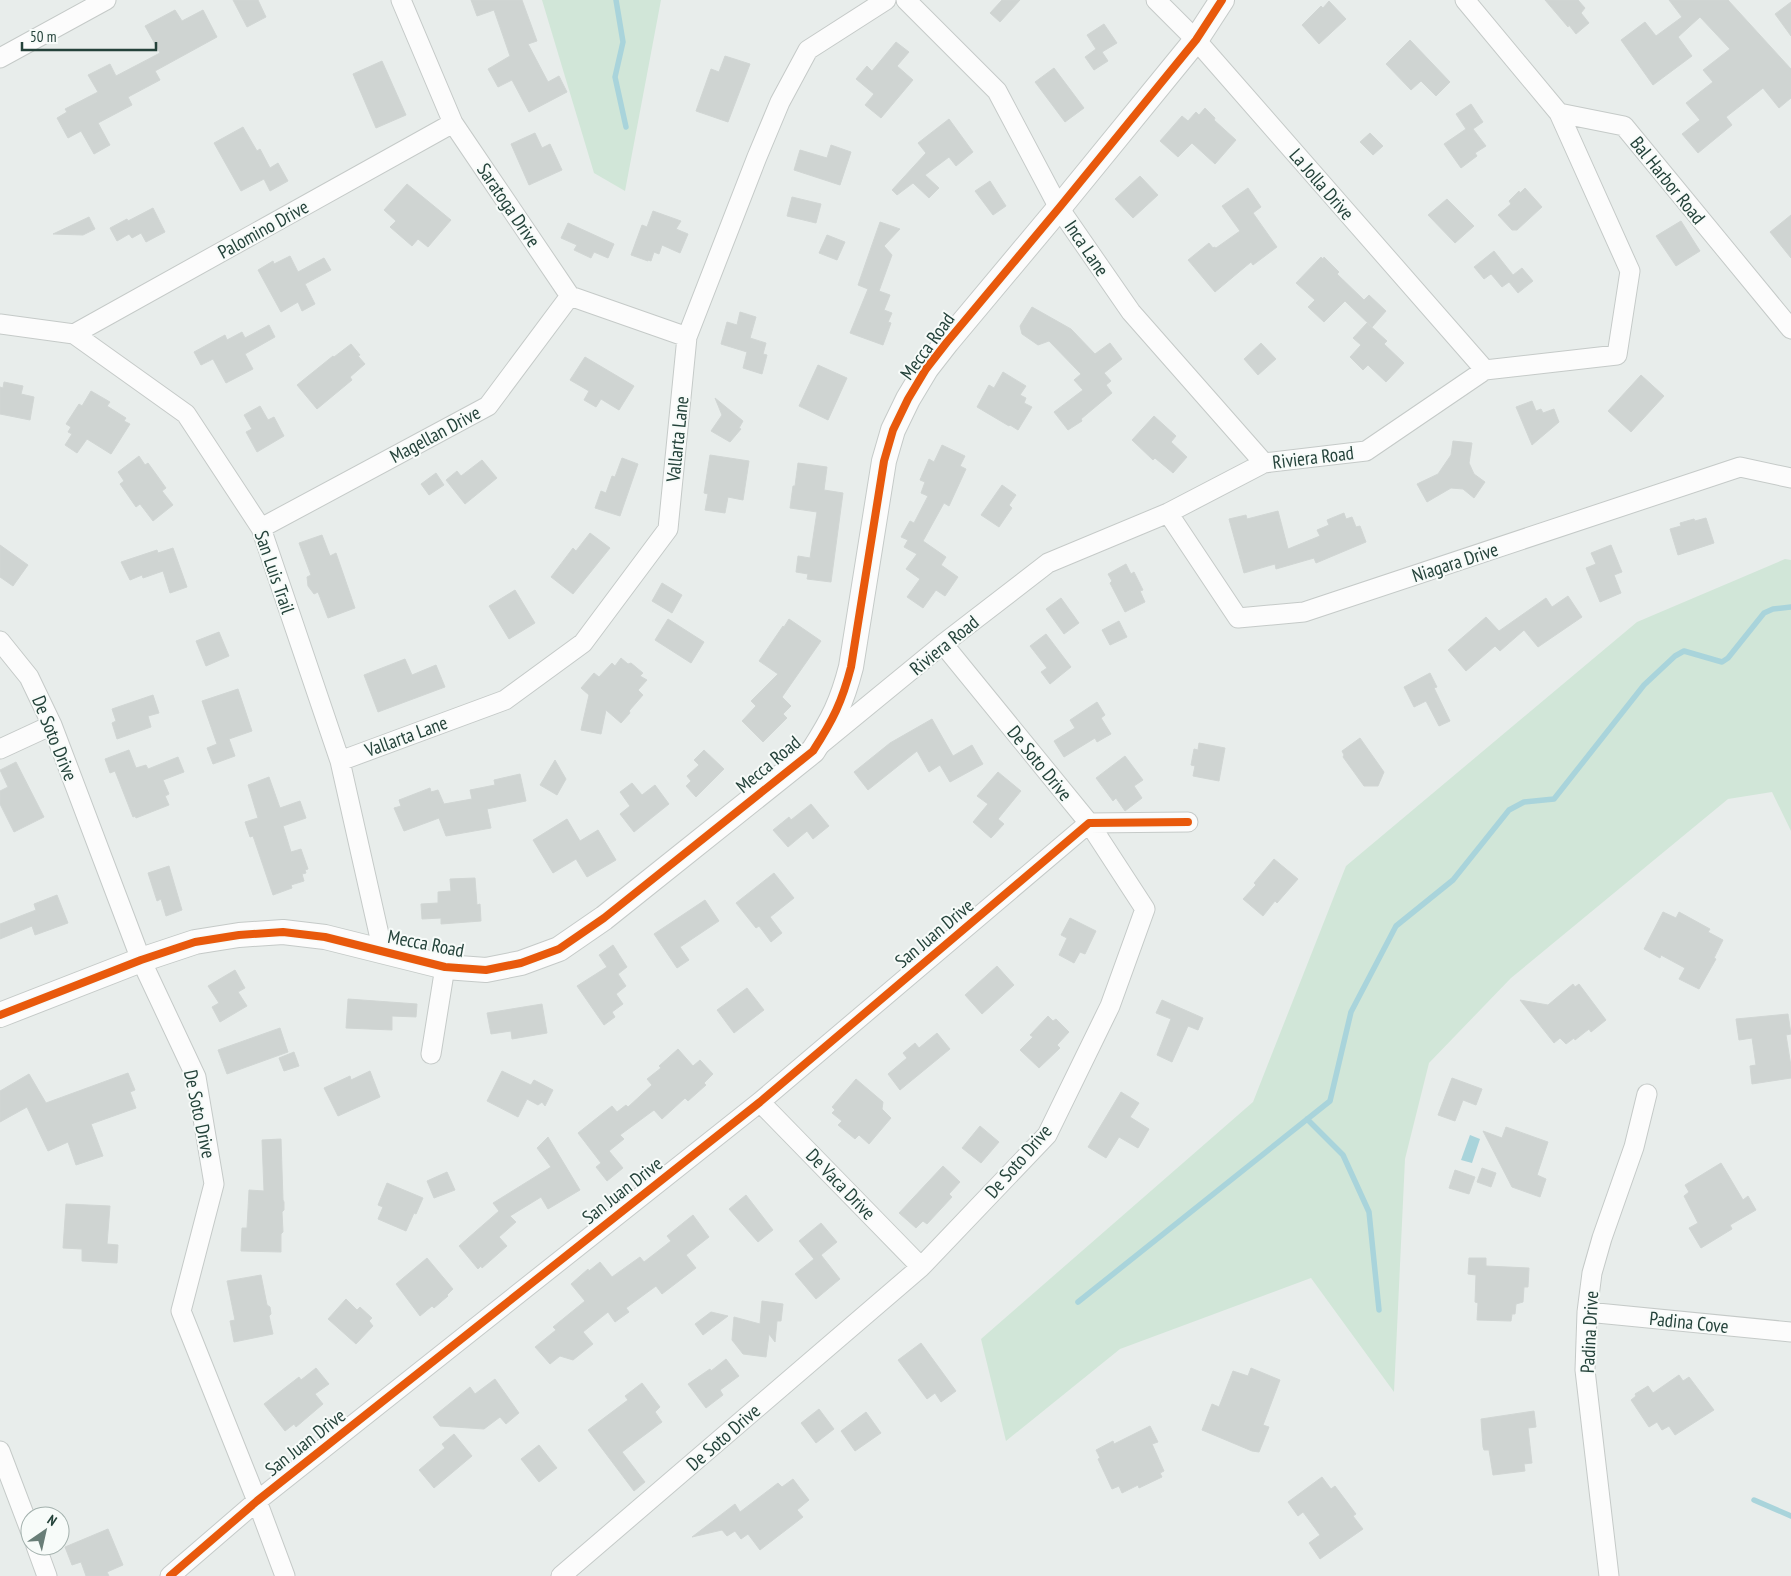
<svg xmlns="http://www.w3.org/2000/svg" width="1791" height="1576" viewBox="0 0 1791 1576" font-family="'PT Sans Narrow',sans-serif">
  <rect width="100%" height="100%" fill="#e8edeb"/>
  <!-- green -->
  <path fill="#d1e6d8" d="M542,0H661L625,191L594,173Z
    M1785,559L1791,560V831L1772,792L1728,799L1511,978L1429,1063L1405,1159L1394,1392L1311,1278L1120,1349L1006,1441L981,1339L1253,1102L1346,866L1637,622Z"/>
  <!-- water -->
  <path fill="#a9d4db" d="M1470,1135L1480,1139L1472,1163L1461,1160Z"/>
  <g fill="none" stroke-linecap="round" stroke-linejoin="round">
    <!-- stream -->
    <path stroke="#a9d4db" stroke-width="5.5" d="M616,0L623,42L615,77L626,127
      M1307,1119L1343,1155L1369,1212L1379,1310
      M1078,1302L1330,1101L1351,1012L1396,926L1453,880L1509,810L1524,802L1554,799L1644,685L1675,656L1684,651L1722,662L1728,658L1764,613L1773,609L1791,607
      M1754,1500L1791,1516"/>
  </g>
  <!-- building -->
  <path fill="#cfd4d2" stroke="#d1d6d4" d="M233,0H258L266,17L247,27Z
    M471,0H522L537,41L528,44L548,82L559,76L567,92L529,112L512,80L498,87L488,69L510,56L494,10L477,16Z
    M1002,0H1020L1000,22L990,13Z
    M1545,0H1578L1585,8L1581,13L1589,23L1576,34L1569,25L1568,27Z
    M1669,0H1728L1791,69V98L1779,108L1763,88L1726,117L1732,125L1698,153L1682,134L1700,120L1686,103L1713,82L1703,70L1730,49L1700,17L1678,37L1692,56L1653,85L1621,40L1645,22L1656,36L1682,17Z
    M1329,1L1346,19L1319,44L1302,25L1321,6L1323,8Z
    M1791,2V36L1775,14Z
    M175,10L182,21L203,10L217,37L155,71L160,80L128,97L132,105L98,123L110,145L94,154L81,131L68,138L57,118L67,112L65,109L98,92L88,75L110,64L116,76L160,53L145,26Z
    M1104,24L1117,43L1102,52L1108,61L1094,70L1085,57L1096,49L1087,35Z
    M1410,40L1450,82L1436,96L1421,81L1411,90L1386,64Z
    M896,42L909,52L897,66L913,80L881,118L865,105L874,94L856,79L867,66L872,71Z
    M725,56L750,64L728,122L696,111L711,69L719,72Z
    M382,61L406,115L376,128L353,74Z
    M1054,68L1084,108L1065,122L1035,82Z
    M1471,104L1483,122L1473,129L1486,146L1475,153L1477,156L1461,168L1444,144L1466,129L1456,114Z
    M1205,108L1215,118L1214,120L1236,140L1215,164L1192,143L1178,157L1160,141L1182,116L1188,121L1196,112L1199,115Z
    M949,119L973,152L956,166L949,157L925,175L939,188L929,198L913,183L897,195L892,190L926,153L918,143Z
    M243,127L257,151L260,149L270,168L278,163L288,181L270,191L264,179L241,191L214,143Z
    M535,133L542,148L550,144L562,170L529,185L511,144Z
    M1370,133L1383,146L1373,155L1360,142Z
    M831,145L851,152L840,185L794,170L800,150L827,158Z
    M1140,176L1158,195L1133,218L1115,199Z
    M990,181L1006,206L993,215L975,191Z
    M407,184L451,220L428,247L418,239L412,246L390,227L396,221L384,210Z
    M1248,188L1261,207L1253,213L1277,247L1253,265L1251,262L1215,292L1188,260L1209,243L1213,248L1214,247L1216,248L1240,231L1222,206Z
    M1525,188L1542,207L1517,230H1512L1498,215L1511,204L1509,201L1519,191L1520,193Z
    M792,197L821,204L816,223L787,216Z
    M1447,199L1474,226L1455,243L1428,215Z
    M153,208L165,232L146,242L141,233L132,238L129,234L117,241L110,228L127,219L128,221Z
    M653,211L681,221L676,229L688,234L680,253L662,245L659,254L654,252L651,261L648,260V261L631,255L642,225L647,227Z
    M1791,215V258L1770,232Z
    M89,217L95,229L83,235L53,234Z
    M1681,221L1700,251L1676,266L1656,236Z
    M880,222L900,229L884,246L892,255L879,291L890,295L884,310L892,313L888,322L891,323L883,345L850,333L868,289L858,285Z
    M568,223L614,244L608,258L594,252L591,258L574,250L577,245L561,238Z
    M827,235L845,242L837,260L819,253Z
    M1494,251L1513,275L1522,268L1533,281L1518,293L1509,282L1502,287L1491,274L1484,279L1474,267Z
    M290,256L298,272L324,258L331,270L305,284L315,304L302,311L298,302L281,312L258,270L273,261L274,264Z
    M1321,257L1323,259L1324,257L1339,272L1337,274L1364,300L1369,295L1386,311L1372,327L1345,301L1324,322L1308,307L1315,300L1296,283Z
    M1032,307L1071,329L1095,354L1110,343L1122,359L1104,373L1111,381L1106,385L1112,393L1081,419L1082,421L1068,430L1054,412L1083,390L1074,380L1081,374L1049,341L1038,345L1022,334L1020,326Z
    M740,312L756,317L750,338L766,343L763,354L767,355L762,374L743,368L747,352L721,344L727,322L737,325Z
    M1367,323L1387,341L1384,344L1404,363L1386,382L1368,365L1363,370L1350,357L1361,345L1353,338Z
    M269,325L275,337L245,354L253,369L226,383L213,359L201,365L194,352L225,335L227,340L242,332L245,338Z
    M1261,343L1276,359L1258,375L1244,359Z
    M351,344L360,355L358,356L365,364L350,377L352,380L317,409L297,385L333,356L334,357Z
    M585,357L634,386L619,410L601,399L596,407L584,400L589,391L570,380Z
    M818,365L847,378L828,420L799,406Z
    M1003,372L1026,386L1020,395L1026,398L1024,403L1032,407L1018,430L1010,425L1009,426L977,407L989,385L994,388Z
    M1641,375L1664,396L1631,432L1608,411Z
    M4,382L23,386L21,394L34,397L30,420L0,414V387L3,388Z
    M91,391L110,402L107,406L126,418L124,421L130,424L111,454L87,439L77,453L65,445L72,434L68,432L71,427L66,424L79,404L82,406Z
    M715,398L743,421L739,428L741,429L730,442L711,431L722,415Z
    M1532,401L1536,411L1541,409L1543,413L1554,409L1559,422L1532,445L1516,407Z
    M260,406L268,420L274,417L284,436L257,452L246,432L252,429L244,415Z
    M1154,416L1176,436L1171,442L1187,457L1173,473L1155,458L1153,460L1132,440Z
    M1453,441L1472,443L1469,463L1474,474L1485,482L1474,498L1463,489L1451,488L1427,502L1417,484L1438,474L1451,455Z
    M942,445L965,456L960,466L966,469L949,506L944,503L923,541L946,557L941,565L958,577L945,596L936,590L923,608L907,597L920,579L906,569L917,554L904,547L908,540L901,537L910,521L914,523L928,496L921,493L925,482L920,480L929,459L934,462Z
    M710,455L749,461L743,500L728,497L725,513L705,510L708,494L704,493Z
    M139,456L145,465L148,463L166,488L162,491L173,505L153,521L140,504L136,507L120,484L124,481L118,472Z
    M622,458L638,464L620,516L595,508L601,491L606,493L612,476L615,477Z
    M482,460L497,478L465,504L446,480L457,471L461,476Z
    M798,463L827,467L824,490L843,493L831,582L807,579L808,574L796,572L798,556L810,558L817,512L790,508L793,486H795Z
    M436,473L444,485L429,495L421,484Z
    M1002,485L1016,495L1009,505L1012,508L999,527L981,515Z
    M1278,511L1288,549L1320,536L1317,530L1329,525L1327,520L1344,513L1346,519L1352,517L1356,527L1360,526L1366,542L1316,563L1314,558L1276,569L1275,564L1244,573L1229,519L1246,515L1247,519Z
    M1706,518L1714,543L1678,555L1670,529L1681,526L1680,523L1694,519L1695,521Z
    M590,533L610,548L573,594L551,577L573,548L576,551Z
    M322,535L330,556L336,553L355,608L328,618L318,592L314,594L308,586L307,577L311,575L299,543Z
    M0,545L28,565L13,586L0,577Z
    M1611,545L1622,572L1614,575L1621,593L1600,602L1586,568L1596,564L1591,553Z
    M173,548L187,587L170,593L163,571L143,578L142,575L130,580L121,562L157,550L158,553Z
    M1126,564L1131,574L1134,572L1143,590L1140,591L1145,602L1125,612L1110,583L1112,581L1108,574Z
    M662,583L682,595L672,613L652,601Z
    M515,590L535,623L509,639L489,606Z
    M1568,596L1582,617L1538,647L1524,630L1500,651L1495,646L1466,671L1448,650L1486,617L1499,631L1546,598L1552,607Z
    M1061,598L1079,623L1064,634L1046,609Z
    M668,619L704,642L691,663L655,640Z
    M789,619L821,641L782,697L791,706L783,714L787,718L763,742L742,721L756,706L751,701L778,674L759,661L783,626L784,627Z
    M1119,621L1127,637L1110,645L1102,630Z
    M219,632L229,656L206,666L196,641Z
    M1046,634L1071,667L1050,684L1041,672L1047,668L1030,646Z
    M621,658L628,664L631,663L643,673L640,676L647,680L638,690L643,695L629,711L630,713L621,723L606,710L601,734L581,730L589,695L581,688L594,673L599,677L612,663L615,666Z
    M405,659L412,675L436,665L445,687L378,712L364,675Z
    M1430,673L1437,687L1434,688L1450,721L1439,726L1426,701L1414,707L1404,687Z
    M238,689L252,731L229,739L235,756L213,764L207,748L217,744L202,701Z
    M153,695L159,713L148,716L151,727L117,739L112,723L116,721L112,709Z
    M1097,702L1105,715L1101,718L1111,734L1097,742L1095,738L1064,757L1054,741L1075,728L1070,720Z
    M932,719L953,756L972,745L983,764L950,782L940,765L929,772L917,751L868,790L854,772L890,743Z
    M1360,738L1384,772L1378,786H1364L1343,757L1344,755L1342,751Z
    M1199,743L1225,748L1219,781L1193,776L1195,766L1191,765L1194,749L1198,750Z
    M129,750L136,768L146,765L148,769L178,757L184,772L163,780L169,794L165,796L169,805L136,818L135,816L133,817L115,771L110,773L105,759Z
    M704,750L724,769L696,797L686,786L691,781L687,776L699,765L694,760Z
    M1125,756L1143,780L1134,786L1142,798L1125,811L1116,798L1113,801L1096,778Z
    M555,760L566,779L557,795L540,785Z
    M16,762L44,817L14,832L0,804V791L8,787L0,770Z
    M998,772L1021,791L998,819L1004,824L991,838L973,822L988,804L977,796Z
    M520,774L526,801L487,809L491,828L446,836L439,818L404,831L394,808L401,806L399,800L430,788L431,792L438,790L444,804L472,799L470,790L495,785L494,780Z
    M269,777L280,808L300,801L306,818L283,826L291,852L301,849L308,869L305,870L306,873L302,874L304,881L291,885L292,888L273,895L253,836L250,837L245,822L258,818L248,785Z
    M632,783L642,795L655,785L669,804L634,832L620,814L630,806L620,792Z
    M811,804L829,826L813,839L807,831L788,847L773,830L789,817L791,820Z
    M567,819L580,841L598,830L616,860L587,877L576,859L553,873L533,840Z
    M1274,859L1298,879L1277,903L1275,901L1263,916L1243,899L1256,885L1254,883Z
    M169,866L182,910L166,916L161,899L157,901L148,873Z
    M774,873L794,898L770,917L782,933L771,942L759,926L756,928L736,903Z
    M475,878L477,905L480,904L481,921L441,924V918L422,919L421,904L438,903V892L451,891L450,879Z
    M57,895L68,923L35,935L32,926L0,939V924L36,910L34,904Z
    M705,900L719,921L680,947L689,960L677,968L654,934Z
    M1663,912L1676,918L1679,912L1710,929L1708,932L1723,940L1714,958L1716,959L1699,989L1679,979L1685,968L1661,955L1660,958L1644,949Z
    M1070,918L1096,931L1085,954L1080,952L1074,963L1059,955L1067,938L1061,935Z
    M613,945L627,967L618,974L626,986L616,994L623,1004L612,1012L615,1017L604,1025L577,986L607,967L599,955Z
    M997,966L1014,985L982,1014L965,995Z
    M235,970L245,988L238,992L247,1006L220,1022L212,1007L219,1003L208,986Z
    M1573,984L1575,987L1579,984L1606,1020L1591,1032L1589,1029L1575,1040L1574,1038L1566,1044L1560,1038L1554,1043L1520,1000L1548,1005Z
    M747,988L764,1010L734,1033L717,1010Z
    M348,999L417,1004L416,1017L392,1016V1030L346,1028Z
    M1162,1000L1203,1018L1198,1030L1188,1026L1172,1062L1157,1055L1171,1019L1156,1013Z
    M542,1004L547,1033L512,1039L511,1031L491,1034L487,1013Z
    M1788,1014L1791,1034L1786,1035L1791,1066V1078L1752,1084L1750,1066L1756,1065L1752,1038L1739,1040L1736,1019Z
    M1048,1016L1053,1021L1056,1019L1069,1032L1057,1045L1060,1048L1039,1068L1020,1050L1033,1037L1030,1035Z
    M280,1028L288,1052L227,1074L218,1050Z
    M937,1033L950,1049L900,1090L888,1074L907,1058L903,1053L915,1043L919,1048Z
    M678,1049L693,1066L700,1060L713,1074L704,1083L706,1085L688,1101L685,1098L662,1119L654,1110L620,1135L624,1139L609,1151L623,1168L607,1181L596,1167L601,1163L578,1133L612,1106L617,1112L626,1105L628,1107L652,1085L647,1079L661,1068L659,1066Z
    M294,1052L299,1066L284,1071L279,1058Z
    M370,1071L380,1097L338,1116L324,1088L350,1076L351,1080Z
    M502,1071L531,1085L534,1080L553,1090L545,1106L542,1102L538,1105L527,1099L518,1117L487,1101Z
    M128,1073L135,1090L130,1092L136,1108L91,1124L103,1156L76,1165L68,1142L48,1151L27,1107L0,1122V1091L29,1074L46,1103Z
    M1452,1078L1482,1089L1476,1105L1463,1100L1455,1121L1438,1115Z
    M856,1079L883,1102L882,1109L891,1118L869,1144L859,1135L855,1139L838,1125L842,1121L832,1113L835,1110L832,1107Z
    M1121,1092L1139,1103L1130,1117L1149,1129L1138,1148L1119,1137L1106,1158L1088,1147Z
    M980,1126L999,1142L981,1163L962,1148Z
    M1506,1127L1548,1142L1537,1175L1546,1179L1540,1197L1512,1187L1483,1131L1502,1138Z
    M548,1137L580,1190L548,1209L541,1197L510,1216L516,1222L499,1237L507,1246L482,1268L481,1266L478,1269L459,1246L499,1211L493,1203L551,1167L537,1148Z
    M281,1139L283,1200L284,1202V1210L282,1212L283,1232L281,1234V1252L241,1251L242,1228H247L249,1190L264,1191L262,1140Z
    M1721,1163L1743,1200L1748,1196L1756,1210L1730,1225L1732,1229L1701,1248L1689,1228L1698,1223L1684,1196L1689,1192L1685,1185Z
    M943,1166L960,1182L949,1194L952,1197L927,1224L923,1221L916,1228L899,1213Z
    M1482,1168L1496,1173L1491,1187L1477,1182Z
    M1455,1170L1475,1177L1469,1194L1449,1188Z
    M447,1172L455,1190L434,1198L427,1181Z
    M387,1183L423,1198L416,1214L414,1213L406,1231L378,1219L383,1207L378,1205Z
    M746,1195L773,1230L758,1242L729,1209Z
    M66,1204L110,1206L107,1244L118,1245L117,1263L82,1261V1249L63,1248Z
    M693,1215L709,1237L686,1255L696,1268L662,1294L656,1286L626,1308L629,1312L615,1322L608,1312L583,1332L593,1344L573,1360L560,1356L550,1364L535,1347L556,1330L553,1327L585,1301L571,1284L588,1269L589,1271L600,1262L612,1277L640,1257L644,1262L671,1241L667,1236Z
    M821,1223L837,1242L821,1255L840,1279L816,1299L795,1274L814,1259L799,1241Z
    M427,1258L453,1289L447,1295L448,1296L434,1308L432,1306L420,1316L396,1284Z
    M1469,1258H1486V1266L1529,1268L1528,1287H1524L1523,1302L1516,1304L1515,1314H1512L1511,1321L1477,1320L1478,1303L1475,1302L1476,1275L1468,1274Z
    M261,1275L267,1305L270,1307L271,1314L269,1316L273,1334L234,1342L230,1321L235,1320L227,1281Z
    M346,1299L357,1310L360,1307L372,1318L369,1321L373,1326L356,1344L328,1319Z
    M762,1301L783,1304L781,1321H777L775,1342L769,1334L766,1357L743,1354L732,1340L734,1317L760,1324Z
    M711,1312L728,1316L703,1335L695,1324Z
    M921,1343L956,1391L941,1402L935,1393L927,1399L898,1360Z
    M726,1359L739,1376L720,1390L723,1395L706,1408L688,1384L710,1369L711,1371Z
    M316,1368L329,1384L315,1394L323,1404L296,1427L294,1424L285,1431L264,1404L299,1377L301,1380Z
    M1251,1368L1280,1380L1263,1425L1269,1427L1259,1452L1252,1451L1202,1430L1212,1404L1219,1407L1233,1371L1248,1376Z
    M1679,1375L1683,1381L1689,1377L1714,1410L1675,1435L1669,1426L1662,1430L1657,1422L1649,1427L1631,1400L1636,1396L1635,1394L1648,1386L1653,1393Z
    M495,1379L519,1413L506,1424L500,1417L484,1429L440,1426L433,1417L470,1387L475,1394Z
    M642,1383L660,1407L655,1412L662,1422L622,1452L645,1482L634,1491L588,1430L628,1400L625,1396Z
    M819,1409L834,1429L816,1443L801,1423Z
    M1534,1411L1536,1427L1528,1428L1532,1463L1524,1464L1525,1471L1493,1475L1489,1450H1484L1483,1447L1481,1419Z
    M866,1412L881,1433L855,1451L841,1431Z
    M1150,1426L1158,1442L1152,1444L1164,1471L1160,1473L1162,1477L1139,1488L1138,1485L1122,1493L1119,1486L1112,1489L1098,1459L1100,1458L1096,1450L1113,1441L1114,1444Z
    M454,1434L472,1456L434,1488L419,1470L445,1448L442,1444Z
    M539,1445L557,1468L539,1482L521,1459Z
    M1322,1477L1331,1489L1335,1486L1356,1514L1353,1516L1363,1529L1320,1559L1309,1543L1320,1535L1303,1512L1298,1516L1288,1502Z
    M793,1479L809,1500L797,1510L803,1517L760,1550L748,1534L741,1539L735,1531L727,1536L722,1530L692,1537L735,1504L740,1512L778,1483L782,1487Z
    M108,1529L123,1565L107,1572L109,1576H86L81,1562L72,1565L65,1547Z"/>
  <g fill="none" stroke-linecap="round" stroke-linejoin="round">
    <!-- minor casing -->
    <g stroke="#c5cac8" stroke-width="21">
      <path id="minor" d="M401,0L453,123L570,296L687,337
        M906,0L997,91L1059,208L1131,312L1264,463
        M1156,0L1196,40L1485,370
        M1465,0L1559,113L1624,126L1791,329
        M0,58L106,0
        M0,324L74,334L186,414L261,528L340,761L383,952
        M74,334L453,123
        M1168,513L1238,618L1304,612L1740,467L1791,478
        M261,528L488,406L570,296
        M0,641L29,677L52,725L141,960L196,1077L214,1184L181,1311L257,1501L285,1576
        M821,744L943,644L1048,563L1168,513L1264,463L1366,451L1485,370L1617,355L1630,271L1559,113
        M0,749L52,725
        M340,761L505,700L583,643L668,529L687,337L757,157L780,102L808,50L886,0
        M431,1054L445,967
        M760,1102L921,1267
        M1587,1312L1791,1332
        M0,1451L30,1530
        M36,1546L47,1576
        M170,1576L257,1501L760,1102L1089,823L1188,822
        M561,1576L921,1267L1047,1135L1110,1006L1145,909L1089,823L943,644
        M1609,1576L1585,1370L1587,1312L1592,1273L1602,1238L1634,1147L1647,1094"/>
    </g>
    <!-- tertiary casing -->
    <g stroke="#c5cac8" stroke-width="26">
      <path id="tertiary" d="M0,1015L141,960L195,942L239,935L283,932L325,937L445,967L486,970L521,963L559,949L604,918L813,751C833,720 842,702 851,667L884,461L893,430L908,399L926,369L947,342L1059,208L1196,40L1222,0"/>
    </g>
    <!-- minor -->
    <use href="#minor" stroke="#fcfcfc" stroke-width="19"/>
    <!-- tertiary -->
    <use href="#tertiary" stroke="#fcfcfc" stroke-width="24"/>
    <!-- cycleway casing -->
    <g stroke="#f7fbf9" stroke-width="11">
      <path id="cycleway" d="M0,1015L141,960L195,942L239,935L283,932L325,937L445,967L486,970L521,963L559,949L604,918L813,751C833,720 842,702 851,667L884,461L893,430L908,399L926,369L947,342L1059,208L1196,40L1222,0
        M170,1576L257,1501L760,1102L1089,823L1188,822"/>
    </g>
    <!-- cycleway -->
    <use href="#cycleway" stroke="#e8590c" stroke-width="8"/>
  </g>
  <g text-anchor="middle" stroke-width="4" stroke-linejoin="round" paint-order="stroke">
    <!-- street labels -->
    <g font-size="19" fill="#24423a" stroke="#f7fbf9">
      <text transform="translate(1668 180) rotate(51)" y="7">Bal Harbor Road</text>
      <text transform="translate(1322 184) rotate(49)" y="7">La Jolla Drive</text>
      <text transform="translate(509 205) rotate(56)" y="7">Saratoga Drive</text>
      <text transform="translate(263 229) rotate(-29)" y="7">Palomino Drive</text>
      <text transform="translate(1087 248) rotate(56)" y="7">Inca Lane</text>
      <text transform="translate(927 346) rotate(-54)" y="7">Mecca Road</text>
      <text transform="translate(435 434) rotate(-28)" y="7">Magellan Drive</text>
      <text transform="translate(677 439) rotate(-84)" y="7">Vallarta Lane</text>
      <text transform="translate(1313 457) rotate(-7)" y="7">Riviera Road</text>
      <text transform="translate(1455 562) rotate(-18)" y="7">Niagara Drive</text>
      <text transform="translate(275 572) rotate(71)" y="7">San Luis Trail</text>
      <text transform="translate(944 645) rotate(-39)" y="7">Riviera Road</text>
      <text transform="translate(406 736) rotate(-20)" y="7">Vallarta Lane</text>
      <text transform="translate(55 738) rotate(68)" y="7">De Soto Drive</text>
      <text transform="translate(1040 763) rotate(51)" y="7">De Soto Drive</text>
      <text transform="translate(768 764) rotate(-40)" y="7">Mecca Road</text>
      <text transform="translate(934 933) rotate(-40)" y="7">San Juan Drive</text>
      <text transform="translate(426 943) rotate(11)" y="7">Mecca Road</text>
      <text transform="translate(200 1114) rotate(78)" y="7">De Soto Drive</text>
      <text transform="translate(1018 1161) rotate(-49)" y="7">De Soto Drive</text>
      <text transform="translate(841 1184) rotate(46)" y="7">De Vaca Drive</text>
      <text transform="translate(622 1190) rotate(-38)" y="7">San Juan Drive</text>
      <text transform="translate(1689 1322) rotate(6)" y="7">Padina Cove</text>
      <text transform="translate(1589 1332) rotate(-87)" y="7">Padina Drive</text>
      <text transform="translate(723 1437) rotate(-41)" y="7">De Soto Drive</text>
      <text transform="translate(305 1442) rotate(-38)" y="7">San Juan Drive</text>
    </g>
  </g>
  <!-- north arrow -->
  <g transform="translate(45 1531) rotate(34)"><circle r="24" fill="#f7fbf9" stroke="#a3b1ad"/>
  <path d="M0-4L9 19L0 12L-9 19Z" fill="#697e78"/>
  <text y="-8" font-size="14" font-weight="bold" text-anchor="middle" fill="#24423a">N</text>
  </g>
  <!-- scale -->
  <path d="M22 42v8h134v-8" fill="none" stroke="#24423a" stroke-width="2.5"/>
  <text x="30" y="42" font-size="15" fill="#24423a" stroke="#f7fbf9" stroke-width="4" paint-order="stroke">50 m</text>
</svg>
